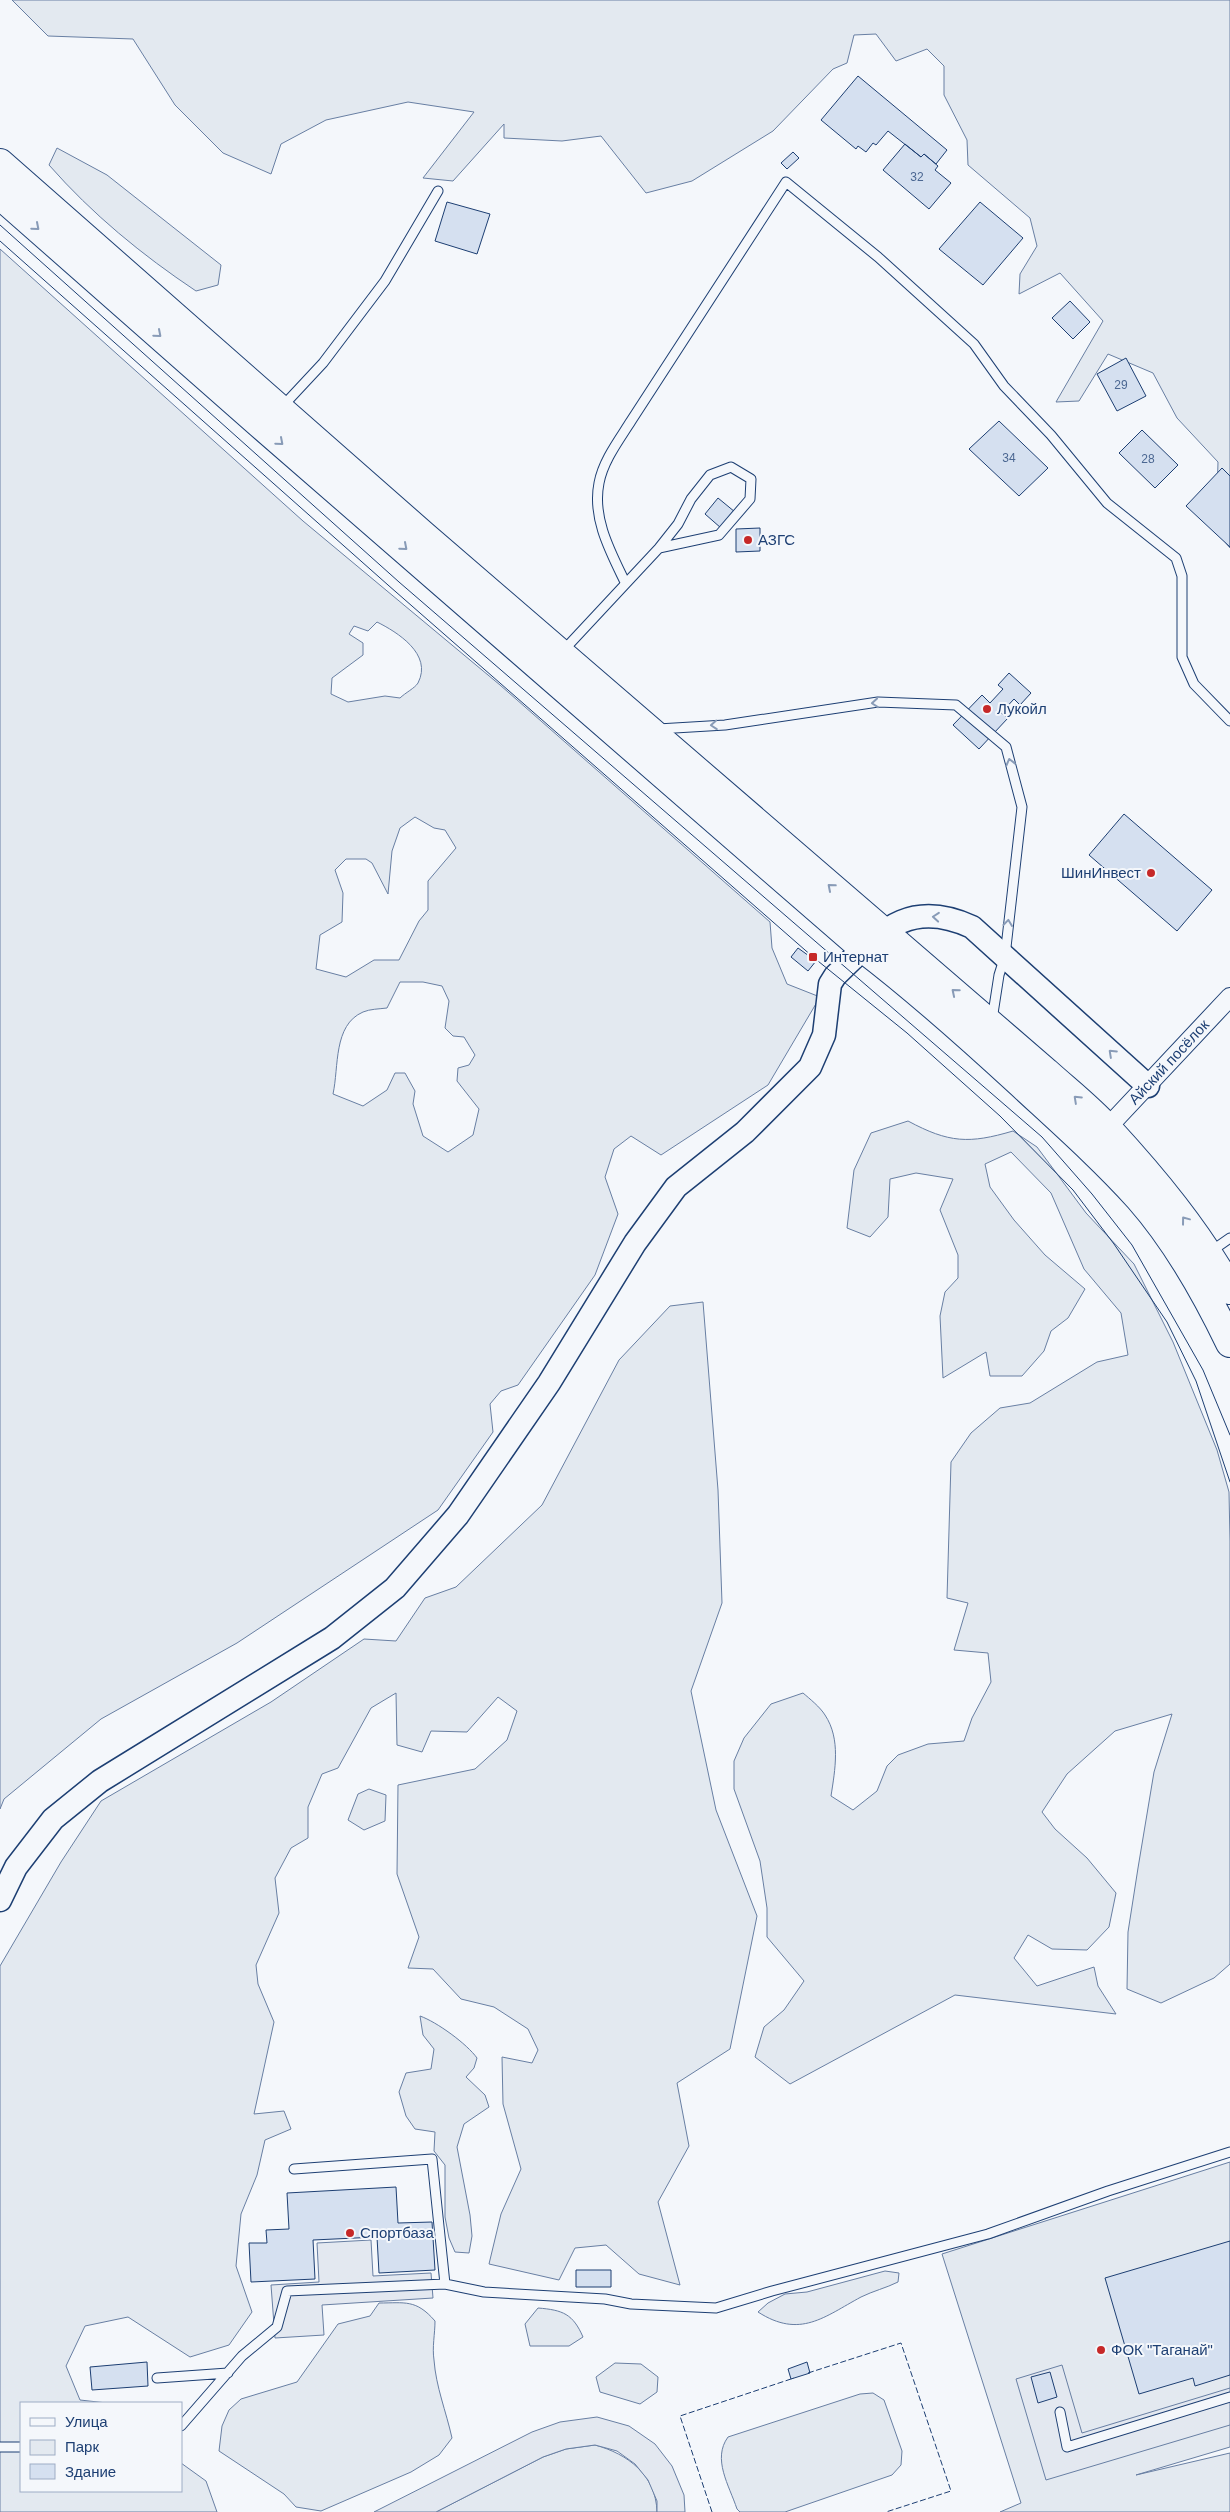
<svg xmlns="http://www.w3.org/2000/svg" width="1230" height="2512" viewBox="0 0 1230 2512" font-family="Helvetica,sans-serif">
  <rect width="100%" height="100%" fill="#f4f7fb"/>
  <!-- green -->
  <path fill="#e3e9f0" stroke="#687fa3" fill-rule="evenodd" d="M12,0H1230V548L1216,531L1218,462L1177,418L1153,373L1108,354L1079,401L1056,402L1103,321L1060,273L1019,294L1020,274L1037,246L1030,218L968,165L967,140L944,95V66L927,49L896,61L876,34L854,35L847,63L833,69L773,131L692,181L646,193L601,136L562,141L504,138V124L453,181L423,178L474,112L408,102L326,120L281,144L271,174L223,153L175,105L133,39L48,36Z
    M57,148L107,175L221,265L218,285L196,291C142,255 92,214 49,165Z
    M0,249L303,521L500,685L770,922L772,948L787,984L820,997L768,1085L661,1155L631,1136L614,1149L605,1177L618,1214L595,1275L518,1385L501,1391L490,1404L493,1432L438,1510L237,1643L101,1719L4,1799L0,1809ZM377,622C397,632 433,654 418,683C415,688 405,693 400,698L385,696L348,702L331,694L332,678L363,655V643L349,634L354,626L368,631ZM415,817L434,828L445,830L456,848L428,881V910L419,921L399,960H374L346,977L316,969L320,935L342,922L343,893L335,870L346,859H366L372,863L388,894L392,851L400,828ZM400,982H423L442,986L449,1001L445,1028L453,1036L464,1037L475,1055L469,1065L458,1068L457,1081L479,1109L473,1135L448,1152L423,1136L413,1104L415,1091L405,1073H395L387,1090L363,1106L333,1094C339,1067 333,1025 363,1012C370,1009 379,1009 387,1008Z
    M908,1121C949,1143 969,1144 1013,1131L1037,1147L1086,1213L1134,1264L1173,1342L1217,1450L1229,1492L1230,1541V1964L1214,1978L1161,2003L1127,1989L1128,1932L1138,1868L1154,1772L1172,1714L1115,1731L1067,1774L1042,1812L1055,1829L1087,1858L1116,1893L1109,1927L1087,1950L1052,1949L1028,1935L1014,1958L1037,1986L1094,1967L1098,1986L1116,2014L955,1995L790,2084L755,2057L764,2027L784,2010L804,1981L767,1937V1908L760,1861L734,1789V1761L744,1738L771,1704L803,1693C810,1699 820,1707 825,1715C841,1739 835,1770 831,1796L853,1810L877,1791L887,1766L898,1755L928,1744L964,1741L972,1718L991,1682L988,1653L954,1650L968,1603L947,1598L951,1462L971,1433L1000,1408L1030,1403L1097,1362L1128,1355L1121,1313L1084,1269L1051,1193L1011,1152L985,1164L990,1187L1014,1220L1045,1255L1085,1289L1068,1318L1051,1331L1044,1351L1022,1376H990L986,1352L943,1378L940,1316L945,1292L958,1278V1255L940,1210L953,1179L916,1173L890,1179L888,1217L870,1237L847,1228L854,1170L871,1133Z
    M703,1302L718,1490L722,1603L691,1691L716,1810L757,1916L730,2049L677,2083L689,2146L658,2202L680,2285L639,2274L606,2245L575,2248L559,2280L489,2264L501,2214L521,2169L503,2104L502,2057L532,2063L538,2050L528,2029L494,2007L461,1999L433,1969L408,1968L419,1937L397,1874L398,1785L475,1769L507,1740L517,1711L498,1697L467,1732L431,1731L422,1752L397,1745L396,1693L371,1708L338,1768L322,1774L308,1807V1838L291,1848L275,1878L279,1913L256,1965L258,1984L274,2022L254,2114L284,2111L291,2129L265,2140L257,2175L241,2214L236,2266L252,2312L229,2345L190,2357L128,2317L85,2326L66,2366L80,2400L107,2403H21V2491H181V2463L206,2481L217,2512H0V1966L61,1862L101,1801L271,1702L364,1639L396,1641L425,1598L456,1587L542,1505L619,1360L670,1306Z
    M369,1789L386,1795L385,1821L364,1830L348,1820L358,1794Z
    M420,2016C437,2022 467,2044 477,2058L474,2068L466,2077L485,2095L489,2107L464,2124L457,2147L470,2215L472,2236L469,2253L455,2252L449,2238L445,2217V2165L434,2151L435,2132L415,2129L406,2116L399,2092L406,2073L431,2069L434,2049L423,2035Z
    M1230,2162V2447L1136,2475L1230,2453V2512H1000L1021,2503L942,2254Z
    M885,2271L899,2273L898,2282C886,2288 873,2291 861,2297C824,2317 800,2339 758,2312L768,2303L785,2294L807,2292Z
    M379,2303C405,2303 416,2299 435,2321C435,2334 432,2347 434,2360C436,2387 446,2411 452,2438L439,2455L411,2472L321,2511L296,2507L284,2494L219,2451L222,2426L229,2410L241,2399L297,2382L338,2324L370,2316Z
    M538,2308C563,2310 573,2314 583,2337L569,2346H530L525,2324Z
    M615,2363L641,2364L658,2377L657,2392L640,2404L600,2392L596,2377Z
    M873,2393L884,2400L902,2451L901,2465L892,2475L785,2512H740L737,2509C729,2485 712,2459 728,2437L860,2394Z
    M595,2445C628,2454 656,2475 657,2512H436L543,2457L566,2449Z"/>
  <!-- parking -->
  <path fill="#e3e8f0" stroke="#687fa3" d="M371,2240L373,2276L431,2273L433,2298L322,2305L324,2335L275,2338L271,2285L319,2282L317,2243Z
    M1062,2365L1082,2433L1230,2388V2425L1046,2480L1016,2379Z
    M597,2417L629,2426L655,2444L672,2466L684,2495L685,2512H657V2501L648,2480L635,2464L617,2451L595,2445L566,2449L543,2457L436,2512H374L532,2432L560,2422Z"/>
  <!-- building -->
  <path fill="#d5e0f0" stroke="#1d3f73" d="M858,76L947,150L936,164L924,154L921,157L888,131L876,145L873,143L866,152L858,146L856,149L821,120Z
    M905,144L921,157L924,154L938,166L935,170L951,183L929,209L883,170Z
    M793,152L799,158L787,169L781,163Z
    M447,202L490,214L477,254L435,241Z
    M980,202L1023,238L983,285L939,249Z
    M1070,301L1090,322L1073,339L1052,318Z
    M1126,358L1146,396L1117,411L1097,374Z
    M999,421L1048,468L1019,496L969,449Z
    M1142,430L1178,465L1155,488L1119,453Z
    M1222,468L1230,476V547L1186,506Z
    M718,498L735,512L721,528L705,514Z
    M760,528V551L736,552V529Z
    M1009,673L1031,693L1020,705L1014,699L1001,713L1008,718L979,749L953,725L982,695L990,703L1003,689L998,685Z
    M1124,814L1212,890L1177,931L1089,855Z
    M798,948L816,961L808,971L791,957Z
    M396,2187L398,2223L432,2222L435,2270L379,2273L377,2237L313,2240L315,2279L251,2282L249,2243H267L266,2230L289,2229L287,2193Z
    M1230,2241V2375L1195,2386L1193,2378L1139,2394L1105,2278Z
    M576,2270H611V2287H576Z
    M147,2362L148,2386L92,2390L90,2367Z
    M807,2362L810,2373L791,2379L788,2369Z
    M1050,2372L1057,2397L1038,2403L1031,2377Z"/>
  <g fill="none" stroke-linecap="round" stroke-linejoin="round">
    <!-- service casing -->
    <g stroke="#1d3f73" stroke-width="11">
      <path id="service" d="M281,408L323,363L385,281L438,191
        M625,582C610,551 592,518 599,483C603,461 619,440 631,421L786,182L878,257L974,344L1004,386L1051,435L1107,503L1176,558L1182,576V657L1194,684L1230,721
        M562,652L659,548L678,524L691,499L710,475L731,467L751,479L750,499L719,535L659,548
        M658,729L725,725L878,702L956,705L1006,747L1022,807L1005,956L999,975L992,1020
        M1210,1252L1230,1238
        M294,2169L432,2159L445,2284
        M157,2378L228,2373
        M1060,2412L1067,2447L1230,2397
        M181,2426L242,2356L277,2327L287,2291L445,2284L484,2292L605,2299L631,2304L716,2308L772,2291L988,2234L1108,2191L1230,2152
        M0,2447H21"/>
    </g>
    <!-- minor casing -->
    <g stroke="#1d3f73" stroke-width="20">
      <path id="minor" d="M1107,1128L1230,997"/>
    </g>
    <!-- tertiary casing -->
    <g stroke="#1d3f73" stroke-width="25">
      <path id="tertiary" d="M0,1900L16,1867L53,1819L100,1781L332,1638L395,1588L458,1515L549,1383L635,1243L676,1187L745,1132L810,1067L824,1035L830,984L835,976C879,934 907,897 972,927L1148,1086"/>
    </g>
    <!-- primary casing -->
    <g stroke="#1d3f73" stroke-width="30">
      <path id="primary" d="M0,163L423,535L1046,1072C1067,1091 1089,1108 1108,1129C1154,1179 1197,1231 1230,1290
        M0,195L260,424L864,949C918,990 969,1036 1019,1082C1060,1120 1102,1157 1139,1198C1176,1240 1206,1293 1230,1343"/>
    </g>
    <!-- service -->
    <use href="#service" stroke="#f4f7fb" stroke-width="9"/>
    <!-- minor -->
    <use href="#minor" stroke="#f4f7fb" stroke-width="18"/>
    <!-- tertiary -->
    <use href="#tertiary" stroke="#f4f7fb" stroke-width="22"/>
    <!-- primary -->
    <use href="#primary" stroke="#f4f7fb" stroke-width="28"/>
    <!-- tram -->
    <path stroke="#1d3f73" stroke-width="1" d="M0,225L399,582L1042,1137L1092,1194L1132,1245L1203,1370L1230,1435
      M0,241L388,585L813,957L907,1033L1000,1116L1073,1190L1114,1244L1167,1322L1196,1381L1230,1482"/>
    <!-- fence -->
    <path stroke="#1d3f73" stroke-width="1" stroke-dasharray="6 2.5" stroke-linecap="butt" d="M808,2373L901,2343L951,2491L886,2512
      M712,2512L680,2416L794,2378"/>
  </g>
  <!-- one-way arrows -->
  <defs><path id="oneway-chevron" d="M-2-3.5L2.5 0L-2 3.5" fill="none" stroke-width="1.6" stroke-linecap="round" stroke-linejoin="round" transform="scale(1.25)"/></defs>
  <g stroke="#889bb7">
    <use href="#oneway-chevron" transform="translate(36 227) rotate(41)"/>
    <use href="#oneway-chevron" transform="translate(158 334) rotate(41)"/>
    <use href="#oneway-chevron" transform="translate(280 442) rotate(41)"/>
    <use href="#oneway-chevron" transform="translate(404 547) rotate(41)"/>
    <use href="#oneway-chevron" transform="translate(875 703) rotate(175)"/>
    <use href="#oneway-chevron" transform="translate(714 725) rotate(176)"/>
    <use href="#oneway-chevron" transform="translate(1010 762) rotate(-104)"/>
    <use href="#oneway-chevron" transform="translate(831 887) rotate(-139)"/>
    <use href="#oneway-chevron" transform="translate(936 917) rotate(-175)"/>
    <use href="#oneway-chevron" transform="translate(1008 923) rotate(-83)"/>
    <use href="#oneway-chevron" transform="translate(955 992) rotate(-140)"/>
    <use href="#oneway-chevron" transform="translate(1112 1053) rotate(-137)"/>
    <use href="#oneway-chevron" transform="translate(1077 1099) rotate(-137)"/>
    <use href="#oneway-chevron" transform="translate(1185 1220) rotate(-127)"/>
  </g>
  <!-- markers -->
  <g fill="#c62828" stroke="#f4f7fb" stroke-width="2">
    <circle cx="748" cy="540" r="5"/>
    <circle cx="987" cy="709" r="5"/>
    <circle cx="1151" cy="873" r="5"/>
    <rect x="808" y="952" width="10" height="10" rx="2.5"/>
    <circle cx="350" cy="2233" r="5"/>
    <circle cx="1101" cy="2350" r="5"/>
  </g>
  <g text-anchor="middle" stroke-width="4" stroke-linejoin="round" paint-order="stroke">
    <!-- number labels -->
    <g font-size="12" fill="#4b6792">
      <text x="917" y="181">32</text>
      <text x="1121" y="389">29</text>
      <text x="1009" y="462">34</text>
      <text x="1148" y="463">28</text>
    </g>
    <!-- poi labels -->
    <g font-size="15" fill="#1d3f73" stroke="#f4f7fb" text-anchor="start">
      <text x="758" y="545">АЗГС</text>
      <text x="997" y="714">Лукойл</text>
      <text x="1141" y="878" text-anchor="end">ШинИнвест</text>
      <text x="823" y="962">Интернат</text>
      <text x="360" y="2238">Спортбаза</text>
      <text x="1111" y="2355">ФОК "Таганай"</text>
    </g>
    <!-- street labels -->
    <g font-size="15" fill="#1d3f73" stroke="#f4f7fb">
      <text transform="translate(1169 1062) rotate(-47)" y="5">Айский посёлок</text>
    </g>
  </g>
  <!-- legend -->
  <rect x="20" y="2402" width="162" height="90" fill="#f4f7fb" stroke="#9eadc5"/>
  <rect x="30" y="2418" width="25" height="8" fill="#f4f7fb" stroke="#9eadc5"/>
  <text x="65" y="2427" font-size="15" fill="#1d3f73">Улица</text>
  <rect x="30" y="2440" width="25" height="15" fill="#e3e9f0" stroke="#9eadc5"/>
  <text x="65" y="2452" font-size="15" fill="#1d3f73">Парк</text>
  <rect x="30" y="2464" width="25" height="15" fill="#d5e0f0" stroke="#9eadc5"/>
  <text x="65" y="2477" font-size="15" fill="#1d3f73">Здание</text>
</svg>
